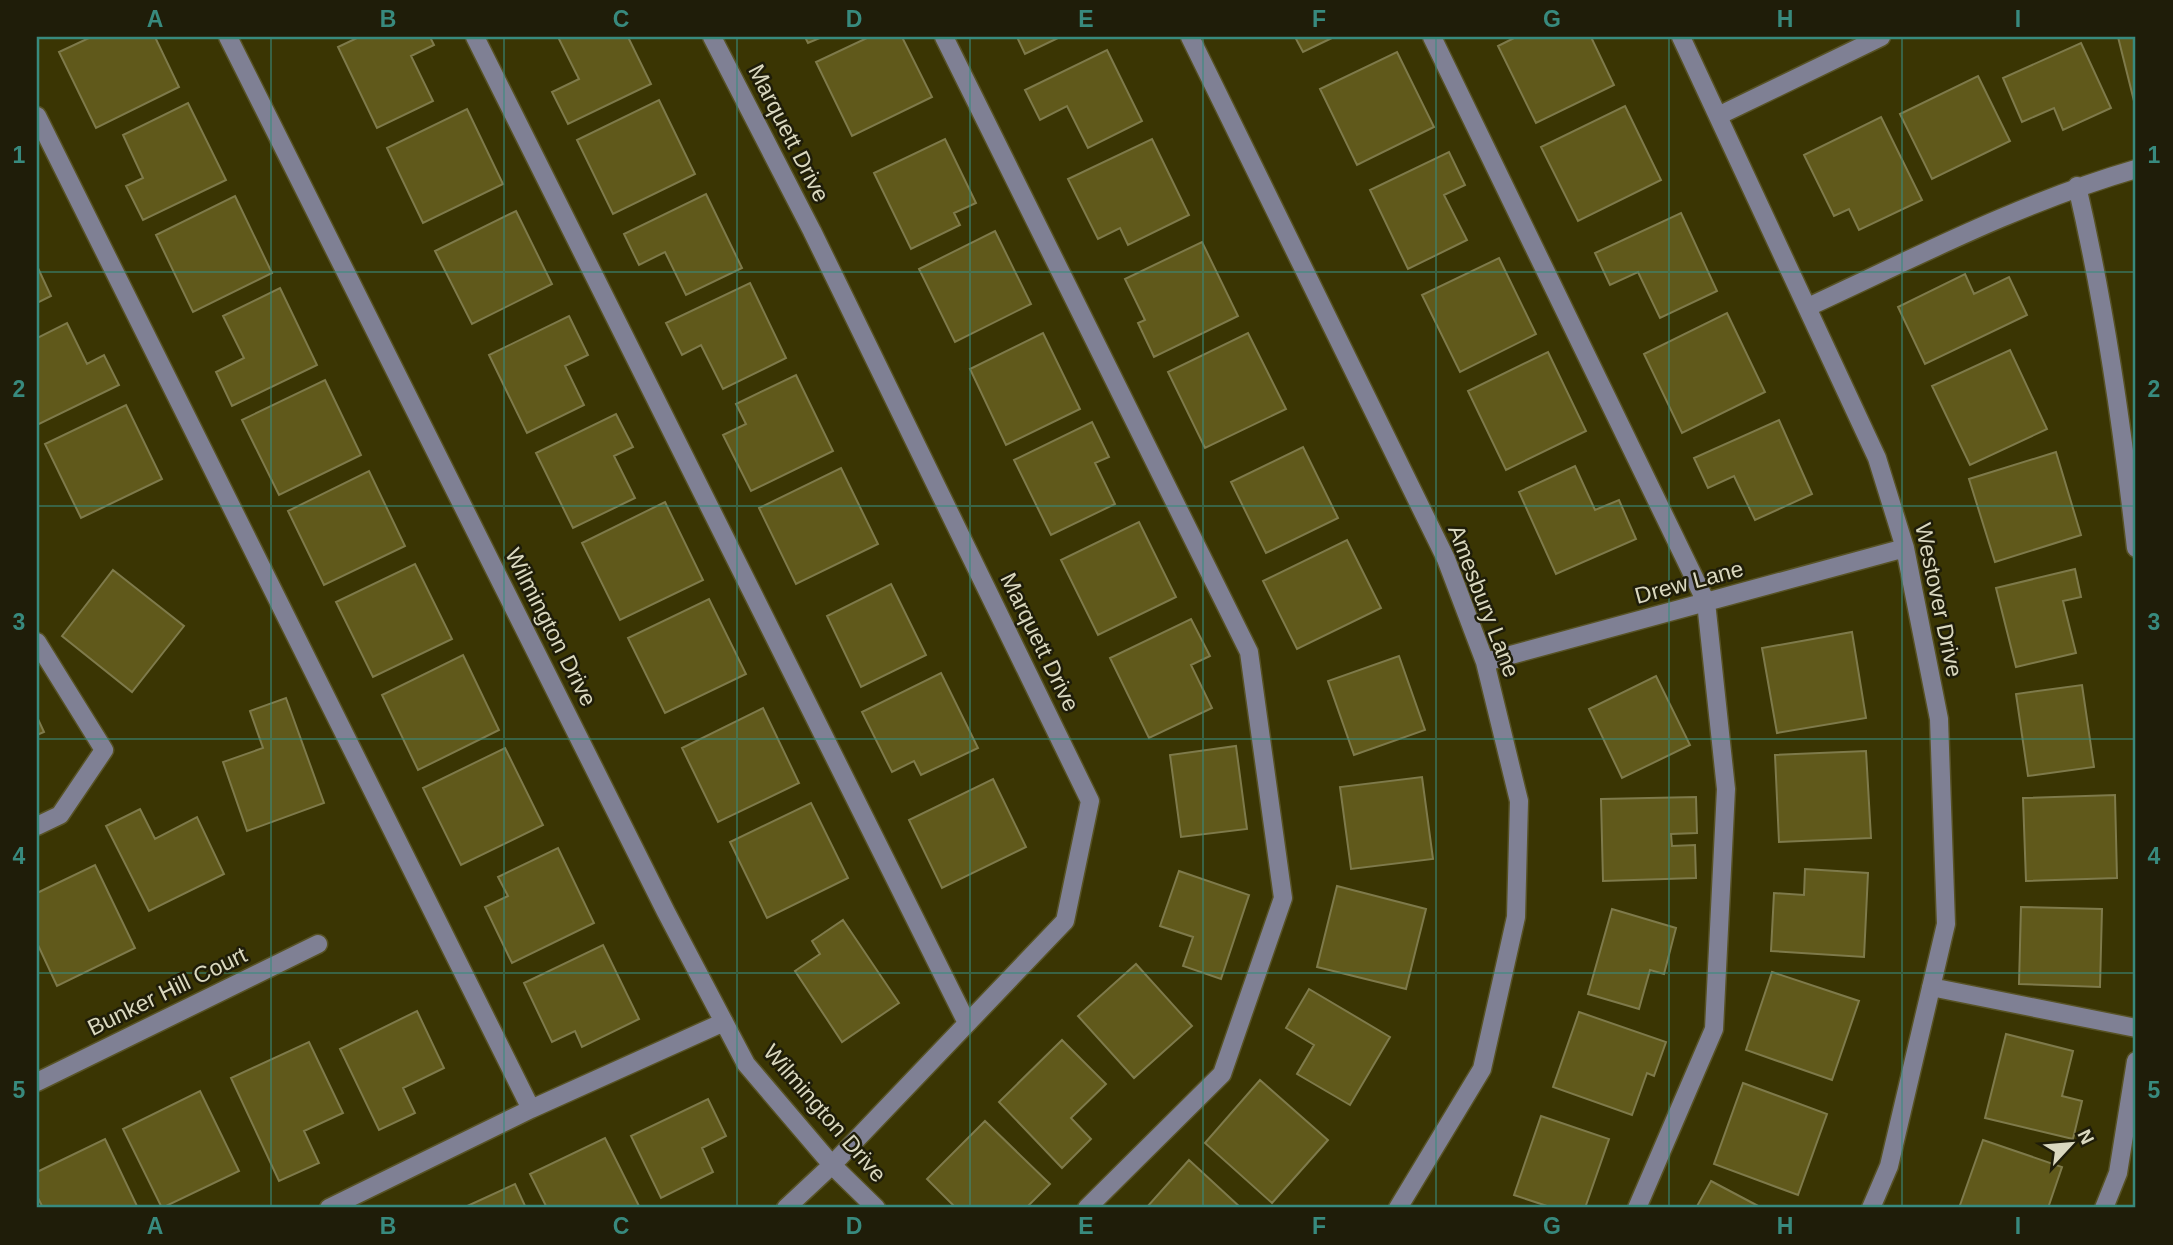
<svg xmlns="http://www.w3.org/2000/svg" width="2173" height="1245" viewBox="0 0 2173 1245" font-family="Arial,sans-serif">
  <rect width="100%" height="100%" fill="#3a3503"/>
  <!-- building -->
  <path fill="#60591b" stroke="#7e7a4b" stroke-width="2" d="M91,37H155L179,87L96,128L59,52Z
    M359,37H430L434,45L411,56L433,101L377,128L338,47Z
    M558,37H628L651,84L568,124L552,92L579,79Z
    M805,37H822L808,43Z
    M869,37H902L932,97L852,136L816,62Z
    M1017,37H1060L1025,54Z
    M1295,37H1334L1303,52Z
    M1516,37H1591L1614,85L1536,123L1498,46Z
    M2118,37H2136V109Z
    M2081,43L2111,108L2063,130L2054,108L2022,122L2003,78Z
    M1107,50L1142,121L1088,148L1067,106L1040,120L1025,90Z
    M1397,52L1434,127L1357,165L1320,89Z
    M1978,76L2010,141L1932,179L1900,114Z
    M659,100L695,174L613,214L577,140Z
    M188,103L226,180L143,220L126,186L143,178L123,135Z
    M1625,106L1661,180L1578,221L1541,147Z
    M467,109L503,184L423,223L387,148Z
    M1881,117L1922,200L1859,230L1849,209L1834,216L1804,155Z
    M945,139L976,203L954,213L960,225L911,249L874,173Z
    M1152,139L1189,215L1128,245L1120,228L1098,239L1068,179Z
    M1449,152L1465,185L1444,195L1467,240L1408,269L1370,190Z
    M706,194L742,268L686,295L665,252L639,265L624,234Z
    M235,196L272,273L193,312L156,235Z
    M516,211L552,284L472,324L435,251Z
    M1681,213L1717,291L1660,318L1638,272L1610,285L1595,253Z
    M995,231L1031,304L955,342L919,269Z
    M1202,242L1238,316L1154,357L1138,323L1145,320L1125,279Z
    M1499,258L1536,334L1460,372L1422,295Z
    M37,266L51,296L37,303Z
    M1965,274L1974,294L2009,277L2027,315L1925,364L1898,307Z
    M750,283L786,358L723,389L701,345L682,355L666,323Z
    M280,288L317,365L232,406L216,372L244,358L223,316Z
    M1727,313L1765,392L1682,433L1644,354Z
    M569,316L588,355L565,366L584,405L527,433L489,355Z
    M67,323L87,364L104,355L119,385L37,425V338Z
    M1043,333L1080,409L1006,445L970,369Z
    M1248,333L1286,409L1205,448L1168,372Z
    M2010,350L2047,429L1970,465L1932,386Z
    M1548,352L1586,431L1506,470L1468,391Z
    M796,375L833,451L751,491L723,435L746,424L736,404Z
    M325,380L361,455L279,495L242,420Z
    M126,405L162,479L81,518L45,444Z
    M616,414L633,447L614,456L635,498L573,528L536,453Z
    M1779,420L1812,494L1755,520L1734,476L1708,488L1694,458Z
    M1092,422L1109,457L1095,463L1115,504L1051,535L1014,460Z
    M1303,447L1338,518L1266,553L1231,482Z
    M2056,452L2081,535L1995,562L1969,479Z
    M1575,466L1595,510L1619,500L1636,539L1556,574L1519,492Z
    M841,468L878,544L796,584L759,508Z
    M369,471L405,546L324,585L288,511Z
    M665,502L703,580L620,620L582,543Z
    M1139,522L1176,597L1098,635L1061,560Z
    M1347,540L1381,608L1297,649L1263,581Z
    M415,564L452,639L373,677L336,602Z
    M2075,569L2081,597L2063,601L2076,653L2016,667L1996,588Z
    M113,570L184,626L132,692L62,636Z
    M891,584L926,655L861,687L827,616Z
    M709,599L746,674L665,713L628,638Z
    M1191,619L1210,656L1191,665L1212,708L1149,738L1110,658Z
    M1852,632L1866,718L1777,733L1762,648Z
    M463,655L499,730L418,770L382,695Z
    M1399,656L1425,730L1354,755L1328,681Z
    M941,673L978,748L921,775L914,761L892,772L862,712Z
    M1656,676L1690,745L1622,778L1589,709Z
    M2082,685L2094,767L2028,776L2016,694Z
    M286,698L324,803L247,831L223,762L263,748L250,711Z
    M763,708L799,783L718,822L682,748Z
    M37,717L44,732L37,735Z
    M1236,746L1247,829L1181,837L1170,755Z
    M505,748L543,825L461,865L423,788Z
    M1866,751L1871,838L1779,842L1775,755Z
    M1422,777L1433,859L1351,869L1340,787Z
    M993,779L1026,847L942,888L909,820Z
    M2115,795L2117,878L2026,881L2023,798Z
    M1696,797L1697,833L1671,834L1672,846L1695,845L1696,878L1603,881L1601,799Z
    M811,803L848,878L767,918L730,842Z
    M140,809L155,839L197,817L224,874L149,911L106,826Z
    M558,848L594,923L512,963L485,907L508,896L498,877Z
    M95,865L135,948L57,986L37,943V893Z
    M1805,869L1868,873L1864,957L1771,951L1774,893L1804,895Z
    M1179,871L1249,895L1221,979L1183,966L1193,937L1160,926Z
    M1337,886L1426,909L1406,989L1317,967Z
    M2021,907L2102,909L2100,987L2019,984Z
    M1612,909L1676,928L1664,974L1650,970L1639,1009L1588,994Z
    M843,920L899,1003L842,1042L795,971L820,954L812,941Z
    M603,945L639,1019L582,1047L575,1031L552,1042L524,983Z
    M1136,964L1192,1026L1134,1078L1078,1016Z
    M1772,972L1859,1001L1832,1080L1746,1050Z
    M1309,989L1390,1037L1350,1105L1297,1074L1314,1045L1286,1028Z
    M417,1011L444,1068L403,1088L415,1113L379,1130L340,1049Z
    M1579,1012L1666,1042L1654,1076L1647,1073L1632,1115L1553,1087Z
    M2006,1034L2073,1051L2062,1096L2082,1101L2073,1139L1985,1118Z
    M1062,1040L1106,1084L1071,1118L1091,1139L1062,1168L999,1102Z
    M309,1042L343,1113L304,1131L319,1163L279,1181L231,1078Z
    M1260,1080L1328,1140L1272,1203L1205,1143Z
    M1743,1083L1827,1114L1798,1195L1714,1164Z
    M200,1091L239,1171L162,1208L123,1129Z
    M708,1099L726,1136L702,1148L713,1172L661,1198L631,1136Z
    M1541,1116L1609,1139L1585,1208H1553L1514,1195Z
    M985,1121L1050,1184L1026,1208H956L927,1179Z
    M605,1138L640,1208H547L530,1174Z
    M105,1139L137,1206L43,1208L37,1196V1172Z
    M1983,1140L2062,1167L2048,1208H1959Z
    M1189,1160L1241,1208L1147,1207Z
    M1711,1181L1762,1208H1696Z
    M515,1184L526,1208H463Z"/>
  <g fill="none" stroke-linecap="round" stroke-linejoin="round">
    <!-- minor casing -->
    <g stroke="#575225" stroke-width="21">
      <path id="minor" d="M228,37L666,912L746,1064L832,1165L876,1208
        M475,37L967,1023
        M712,37L812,231L1090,801L1065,921L832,1165L786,1208
        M944,37L1249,652L1283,898L1222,1074L1087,1208
        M1190,37L1446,559L1485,662L1519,801L1516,917L1482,1069L1398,1208
        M1432,37L1706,602L1726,789L1714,1029L1637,1208
        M1681,37L1877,458L1905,548L1939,719L1946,924L1889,1166L1871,1208
        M1720,115L1881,37
        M37,116L531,1109
        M2077,186C2105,306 2122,426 2136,548
        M1808,307C1916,257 2022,202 2136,169
        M37,642L104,750L60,815L37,826
        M1485,662L1905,548
        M1931,987L2136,1028
        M37,1082L318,944
        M329,1208L531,1109L724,1022
        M2104,1208L2118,1173L2136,1061"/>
    </g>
    <!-- minor -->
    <use href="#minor" stroke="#7f8094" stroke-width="18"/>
  </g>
  <!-- grid -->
  <path fill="none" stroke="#388a7e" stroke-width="2" stroke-opacity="0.55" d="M271,37V1208M504,37V1208M737,37V1208M970,37V1208M1203,37V1208M1436,37V1208M1669,37V1208M1902,37V1208M37,272H2136M37,506H2136M37,739H2136M37,973H2136"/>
  <g text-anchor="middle" stroke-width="5" stroke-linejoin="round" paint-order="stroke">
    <!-- street labels -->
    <g font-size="23" fill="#dad8bf" stroke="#1f1d09">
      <text transform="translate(789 133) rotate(63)" y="8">Marquett Drive</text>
      <text transform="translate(1689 582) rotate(-15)" y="8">Drew Lane</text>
      <text transform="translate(1939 600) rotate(78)" y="8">Westover Drive</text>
      <text transform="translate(1484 601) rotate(69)" y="8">Amesbury Lane</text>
      <text transform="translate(551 627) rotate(63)" y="8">Wilmington Drive</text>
      <text transform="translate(1040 642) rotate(64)" y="8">Marquett Drive</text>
      <text transform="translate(167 991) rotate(-26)" y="8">Bunker Hill Court</text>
      <text transform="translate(825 1113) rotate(49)" y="8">Wilmington Drive</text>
    </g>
  </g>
  <!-- border -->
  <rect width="2173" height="1245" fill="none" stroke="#1f1d09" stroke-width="77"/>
  <!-- north arrow -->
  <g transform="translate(2071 1144) rotate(64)" stroke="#1f1d09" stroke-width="5" paint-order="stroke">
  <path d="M0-5L12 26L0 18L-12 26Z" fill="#dad8bf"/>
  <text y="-10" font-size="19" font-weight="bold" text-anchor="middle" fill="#dad8bf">N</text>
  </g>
  <rect x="38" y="38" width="2096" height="1168" fill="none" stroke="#388a7e" stroke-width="2.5"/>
  <g font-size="23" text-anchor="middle" font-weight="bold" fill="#388a7e">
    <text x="155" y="27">A</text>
    <text x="388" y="27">B</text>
    <text x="621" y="27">C</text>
    <text x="854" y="27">D</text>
    <text x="1086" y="27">E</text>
    <text x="1319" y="27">F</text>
    <text x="1552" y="27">G</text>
    <text x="1785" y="27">H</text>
    <text x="2018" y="27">I</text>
    <text x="19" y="163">1</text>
    <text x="2154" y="163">1</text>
    <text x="19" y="397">2</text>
    <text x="2154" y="397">2</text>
    <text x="19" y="630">3</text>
    <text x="2154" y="630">3</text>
    <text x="19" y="864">4</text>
    <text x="2154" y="864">4</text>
    <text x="19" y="1098">5</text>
    <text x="2154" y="1098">5</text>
    <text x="155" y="1234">A</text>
    <text x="388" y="1234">B</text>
    <text x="621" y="1234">C</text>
    <text x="854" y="1234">D</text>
    <text x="1086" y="1234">E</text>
    <text x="1319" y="1234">F</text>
    <text x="1552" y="1234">G</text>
    <text x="1785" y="1234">H</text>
    <text x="2018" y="1234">I</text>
  </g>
</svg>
